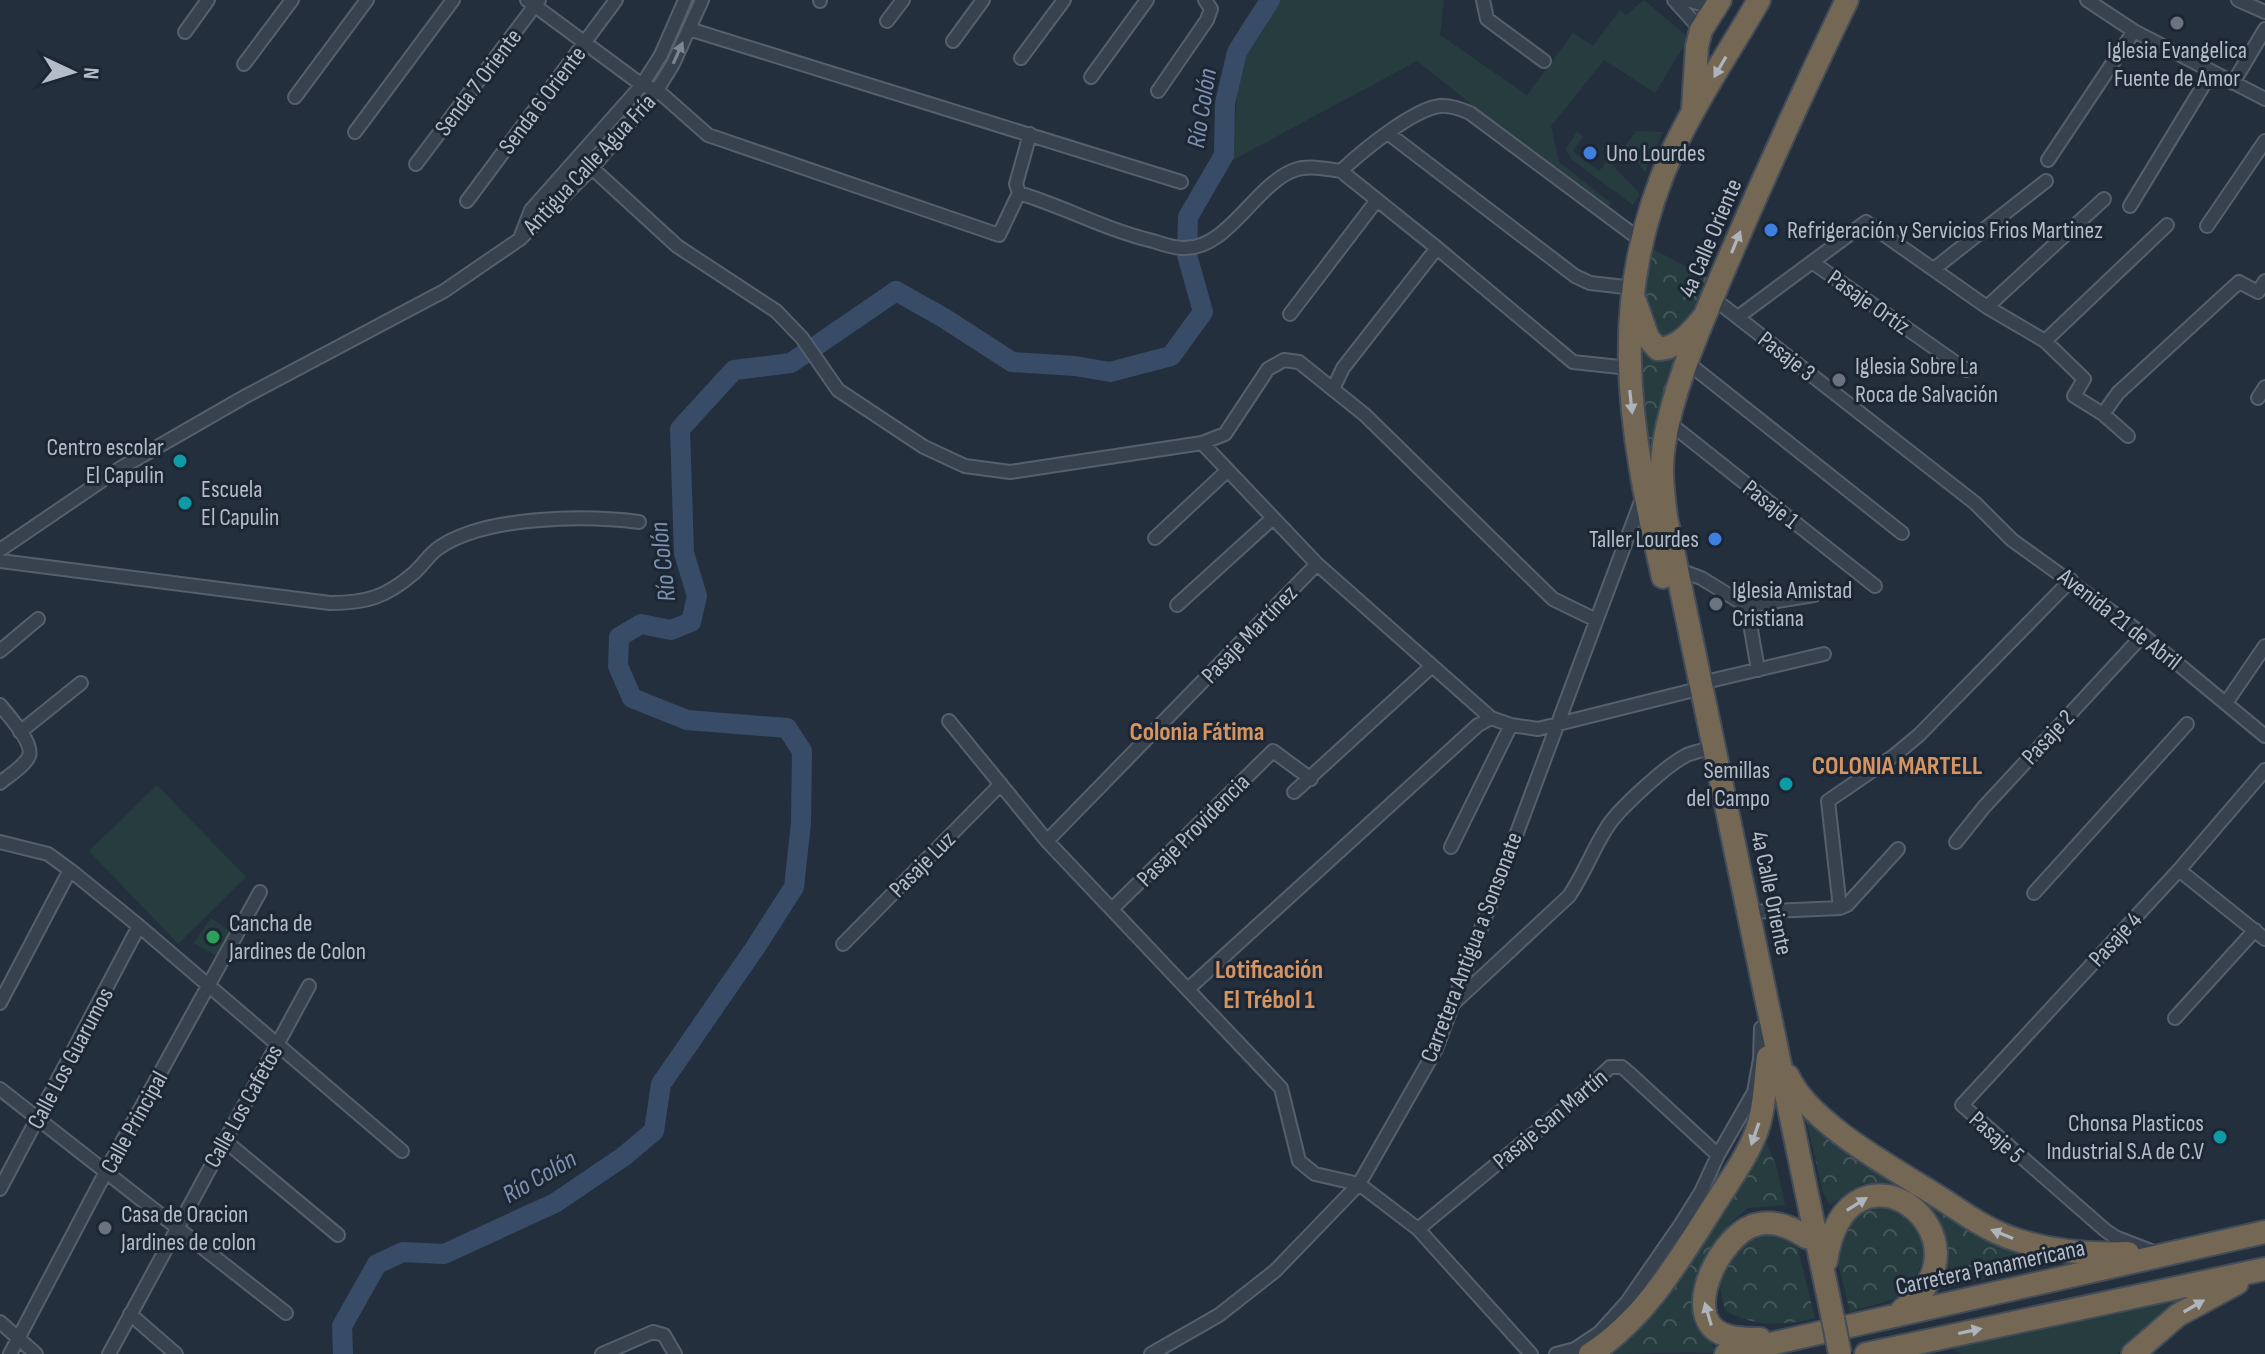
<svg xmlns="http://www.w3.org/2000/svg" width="2265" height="1354" viewBox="0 0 2265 1354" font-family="'Sofia Sans Condensed',sans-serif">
  <defs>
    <pattern id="forest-crowns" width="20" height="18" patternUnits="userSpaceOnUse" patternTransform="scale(2)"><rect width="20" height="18" fill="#263c3f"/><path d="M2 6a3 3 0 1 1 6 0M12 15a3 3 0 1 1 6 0" fill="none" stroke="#435659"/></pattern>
  </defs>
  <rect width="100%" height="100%" fill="#242f3e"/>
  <!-- grass -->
  <path fill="#263c3f" d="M1277,0H1444L1440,35L1527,95L1573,33L1593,46L1620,10L1626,15L1644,0L1689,38L1655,93L1604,60L1551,126L1559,162L1611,203L1606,211L1417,61L1231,161L1239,76L1244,54Z
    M1577,131L1583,137L1573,151L1599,171L1608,160L1640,194L1633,205L1571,159L1566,149Z
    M1636,131L1663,132L1645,172L1625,146Z
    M157,785L246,877L178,944L89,851Z
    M211,918L231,932L217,956L194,943Z
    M2189,1295L2129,1341L2118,1354H1961L1951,1348Z"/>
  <!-- forest -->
  <path fill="url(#forest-crowns)" d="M1653,249L1716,282L1705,312L1668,340C1633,326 1647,276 1653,249Z
    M1642,329L1647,342L1683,343L1654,465L1648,466L1637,392Z
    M1806,1119L1817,1121L1987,1239L2023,1258L2048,1266L1938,1289L1942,1253L1932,1208L1905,1189L1888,1184H1862L1830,1205L1823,1192Z
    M1764,1138L1776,1165L1785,1205L1748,1208L1731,1222L1719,1238L1695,1281L1692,1310L1712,1340L1714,1353C1680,1351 1648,1354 1614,1354L1686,1270Z
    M1868,1207H1889L1913,1221L1924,1244L1925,1256L1911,1287L1897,1298L1850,1312L1836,1254L1845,1227Z
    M1754,1233L1782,1236L1797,1245L1815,1318C1784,1326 1755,1327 1726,1311C1712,1274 1724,1256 1754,1233Z"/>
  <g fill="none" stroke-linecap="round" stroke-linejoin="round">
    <!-- river -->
    <path stroke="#394c67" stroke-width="20" d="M343,1354L342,1326L377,1264L403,1252L444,1254L555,1203L623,1157L654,1131L661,1084L755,948L794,887L801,823L802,751L787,728L687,720L632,698L618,666L619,637L641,624L671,630L691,622L697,596L684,553L680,429L734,370L791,363L896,291L944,318L1012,362L1075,366L1110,372L1171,356L1203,312L1187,255L1188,217L1224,155L1225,103L1237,52L1270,0"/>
    <!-- street casing -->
    <g stroke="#565f6c" stroke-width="16">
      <path id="street" d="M527,0L642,85L657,90L708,135L999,235L1019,193L1016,184L1030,134
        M1483,0L1487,19L1544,61
        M1674,0L1701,30
        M1687,0L1715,8
        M2087,0L2134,31L2265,99
        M2238,0L2265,12
        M820,1V0
        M887,21L903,0
        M689,29L1181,182
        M185,32L208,0
        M953,41L983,0
        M1021,58L1064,0
        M244,64L292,0
        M1091,77L1147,0
        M2233,83L2265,29
        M1158,91L1207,20L1211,9L1205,0
        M295,97L367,0
        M355,132L453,0
        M1389,134L1575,276L1590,283L1634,288
        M2048,160L2134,31
        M416,164L539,0
        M592,168L677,246L776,311L802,338L838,390L924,447L965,466L1010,472L1202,443L1225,434L1268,369L1284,360L1299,362L1365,415L1553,599L1596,620
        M1019,193C1065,207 1106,230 1153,241C1162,244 1173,248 1183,248C1227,250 1254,187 1292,171C1307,164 1325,169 1341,171
        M467,201L616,0
        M2130,206L2211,73
        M2207,226L2265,141
        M521,236L531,210L642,85L661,55L685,0
        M1812,262L1966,370
        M1935,268L2046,181
        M1713,298L1975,503L2012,540L2137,630L2265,736
        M1987,307L2104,199
        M1290,314L1377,200
        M1738,317L1866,222L1987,307L2045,341L2084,379L2074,396L2103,414L2128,436
        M2045,341L2167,225
        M1688,363L1902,533
        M1629,368L1573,362L1437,248L1341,171C1361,152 1413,109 1440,106C1451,105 1461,109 1470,113L1642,241
        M1333,389L1343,368L1437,248
        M2258,398L2265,387
        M2103,414L2118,393L2239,282L2258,292L2265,281
        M1668,422L1875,586
        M1202,443L1317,564L1491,718L1511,725L1538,729L1690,691
        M1155,538L1228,470
        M0,550L119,469L246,396L444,291L520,239L592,168L657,90L673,64L702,0
        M0,561L330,603C367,603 386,597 414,573C423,565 430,553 440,547C486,516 585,515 639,522
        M1677,569L1701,578L1747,606L1814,595
        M1177,605L1273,518
        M1747,606L1758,670
        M0,651L38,619
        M1701,683L1824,654
        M2226,703L2265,646
        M0,705C8,715 34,743 29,756C25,766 8,776 0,783
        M949,721L1047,841L1281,1088L1299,1161L1315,1174L1359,1184L1418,1229L1531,1354
        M20,732L81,683
        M1294,792L1432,666
        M1047,841L1317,564
        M0,842L48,854L70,870L139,926L402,1151
        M1956,842L1984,807L2143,635
        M1451,847L1511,725
        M2179,870L2265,939
        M2034,893L2187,724
        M1840,908L1847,905L1898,849
        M1112,909L1273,751L1311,779
        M1750,912L1840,908L1828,801L1895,755L1919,735L2071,580
        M843,944L1001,784
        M1188,989L1478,725L1491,718
        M0,1003L70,870
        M1454,1003L1569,896C1584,874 1592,851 1606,829C1616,811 1666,766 1685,756C1690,753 1697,752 1703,750
        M2175,1018L2255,930
        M0,1089L286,1313
        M224,1140L338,1235
        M0,1189L139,926
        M1418,1229L1583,1093L1610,1067H1622L1629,1073L1718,1155
        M2151,1251L2115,1237L2105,1230L1962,1105L2179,870L2265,770
        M130,1314L176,1354
        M0,1322L36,1354
        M10,1354L111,1162L260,892
        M109,1354L309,986
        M602,1354L653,1332L664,1335L675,1354
        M1151,1354L1219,1315L1275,1271L1359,1184L1436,1049L1643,496
        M1556,1354L1575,1349L1599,1333L1627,1302L1681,1224L1701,1192L1718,1155L1754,1092L1760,1059L1761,1028"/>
    </g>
    <!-- highway casing -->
    <g stroke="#434c59" stroke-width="26">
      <path id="highway" d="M1693,109L1697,46L1701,30L1720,0
        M1635,301L1648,338L1658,349C1676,349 1692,332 1702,319
        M1663,577C1628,424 1606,297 1674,148C1698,97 1731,49 1759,0
        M1788,1076C1808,1122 1891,1167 1934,1194C1958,1209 1981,1227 2008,1237C2046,1251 2088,1255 2128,1253
        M1826,1261C1848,1121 2003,1238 1902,1310
        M1833,1319L1666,517C1663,493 1660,468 1664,444C1673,387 1699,330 1721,277C1761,183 1803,91 1847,0
        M1760,1339C1745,1339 1723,1339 1712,1327C1688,1300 1723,1237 1752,1226C1770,1219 1790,1226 1806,1237
        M1590,1354C1647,1318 1682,1255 1718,1199C1732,1177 1748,1155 1757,1130C1765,1108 1765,1080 1768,1057
        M1726,1354L2265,1232
        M1866,1354L2265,1269
        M2133,1354L2178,1315L2237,1283"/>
    </g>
    <!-- street -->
    <use href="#street" stroke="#38414e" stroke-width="12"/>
    <!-- highway -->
    <use href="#highway" stroke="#746855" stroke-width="22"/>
    <!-- highway-bridge casing -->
    <g stroke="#434c59" stroke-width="26" stroke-linecap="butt">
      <path id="highway-bridge" d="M1833,1319L1840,1354"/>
    </g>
    <!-- highway-bridge -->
    <use href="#highway-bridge" stroke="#746855" stroke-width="22"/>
  </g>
  <!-- one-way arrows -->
  <defs><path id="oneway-solid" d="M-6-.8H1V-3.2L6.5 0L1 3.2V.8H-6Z" transform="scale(2)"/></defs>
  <use fill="#7c8592" href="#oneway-solid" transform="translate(678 53) rotate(-66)"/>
  <g fill="#aeb4bd">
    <use href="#oneway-solid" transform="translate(1720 67) rotate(120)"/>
    <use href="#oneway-solid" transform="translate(1736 242) rotate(-68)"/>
    <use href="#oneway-solid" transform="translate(1631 402) rotate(84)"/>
    <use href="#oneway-solid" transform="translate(1755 1134) rotate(109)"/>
    <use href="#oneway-solid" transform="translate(1857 1204) rotate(-32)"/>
    <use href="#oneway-solid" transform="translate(2002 1234) rotate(-158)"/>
    <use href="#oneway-solid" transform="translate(2194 1306) rotate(-30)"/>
    <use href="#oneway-solid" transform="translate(1708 1314) rotate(-106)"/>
    <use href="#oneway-solid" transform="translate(1970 1331) rotate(-12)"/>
  </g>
  <!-- markers -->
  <g fill="#6b7280" stroke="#1d2633" stroke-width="3">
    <circle cx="2177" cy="23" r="8"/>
    <circle cx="1839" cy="380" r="8"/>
    <circle cx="1716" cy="604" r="8"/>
    <circle cx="105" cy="1228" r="8"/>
  </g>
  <g fill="#3f7fe0" stroke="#1d2633" stroke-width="3">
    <circle cx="1590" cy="153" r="8"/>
    <circle cx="1771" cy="230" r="8"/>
    <circle cx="1715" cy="539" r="8"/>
  </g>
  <g fill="#0f9aa8" stroke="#1d2633" stroke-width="3">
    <circle cx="180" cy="461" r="8"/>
    <circle cx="185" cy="503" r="8"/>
    <circle cx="1786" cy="784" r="8"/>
    <circle cx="2220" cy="1137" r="8"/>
  </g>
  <circle fill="#2e9e5b" stroke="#1d2633" stroke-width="3" cx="213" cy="937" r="8"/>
  <g text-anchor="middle" stroke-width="6" stroke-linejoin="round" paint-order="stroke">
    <!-- poi labels -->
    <g font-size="24" fill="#b4bcc9" stroke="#1d2633" text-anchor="start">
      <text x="2177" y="58" text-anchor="middle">Iglesia Evangelica<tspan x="2177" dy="28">Fuente de Amor</tspan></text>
      <text x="1606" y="161">Uno Lourdes</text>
      <text x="1787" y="238">Refrigeración y Servicios Frios Martinez</text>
      <text x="1855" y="374">Iglesia Sobre La<tspan x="1855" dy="28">Roca de Salvación</tspan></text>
      <text x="164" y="455" text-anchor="end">Centro escolar<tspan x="164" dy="28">El Capulin</tspan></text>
      <text x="201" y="497">Escuela<tspan x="201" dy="28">El Capulin</tspan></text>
      <text x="1699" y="547" text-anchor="end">Taller Lourdes</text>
      <text x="1732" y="598">Iglesia Amistad<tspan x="1732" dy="28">Cristiana</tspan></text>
      <text x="1770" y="778" text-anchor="end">Semillas<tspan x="1770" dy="28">del Campo</tspan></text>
      <text x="229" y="931">Cancha de<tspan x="229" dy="28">Jardines de Colon</tspan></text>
      <text x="2204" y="1131" text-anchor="end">Chonsa Plasticos<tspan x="2204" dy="28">Industrial S.A de C.V</tspan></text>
      <text x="121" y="1222">Casa de Oracion<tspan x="121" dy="28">Jardines de colon</tspan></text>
    </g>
    <!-- street labels -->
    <g font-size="24" fill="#b4bcc9" stroke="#1d2633">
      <text transform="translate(478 82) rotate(-53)" y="8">Senda 7 Oriente</text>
      <text transform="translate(542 100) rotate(-53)" y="8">Senda 6 Oriente</text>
      <text transform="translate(589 164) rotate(-47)" y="8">Antigua Calle Agua Fría</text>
      <text transform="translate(1710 238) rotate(-67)" y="8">4a Calle Oriente</text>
      <text transform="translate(1869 302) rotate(35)" y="8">Pasaje Ortíz</text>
      <text transform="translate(1787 356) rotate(38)" y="8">Pasaje 3</text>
      <text transform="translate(1771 504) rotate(38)" y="8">Pasaje 1</text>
      <text transform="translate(2120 619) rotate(38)" y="8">Avenida 21 de Abril</text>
      <text transform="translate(1249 634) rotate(-46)" y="8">Pasaje Martínez</text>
      <text transform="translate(2048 737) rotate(-47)" y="8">Pasaje 2</text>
      <text transform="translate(1193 830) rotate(-45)" y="8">Pasaje Providencia</text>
      <text transform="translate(922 864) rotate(-45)" y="8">Pasaje Luz</text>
      <text transform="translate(1772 893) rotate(78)" y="8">4a Calle Oriente</text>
      <text transform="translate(2115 939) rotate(-47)" y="8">Pasaje 4</text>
      <text transform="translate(1471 947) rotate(-69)" y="8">Carretera Antigua a Sonsonate</text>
      <text transform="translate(70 1058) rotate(-62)" y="8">Calle Los Guarumos</text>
      <text transform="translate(243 1106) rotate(-61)" y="8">Calle Los Cafetos</text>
      <text transform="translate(1550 1119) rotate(-40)" y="8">Pasaje San Martín</text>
      <text transform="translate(134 1122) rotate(-61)" y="8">Calle Principal</text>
      <text transform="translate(1997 1137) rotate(42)" y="8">Pasaje 5</text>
      <text transform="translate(1990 1267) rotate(-12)" y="8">Carretera Panamericana</text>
    </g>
    <!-- water labels -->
    <g font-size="26" font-style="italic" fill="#7c92b1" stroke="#1d2633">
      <text transform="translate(1201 108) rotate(-81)" y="9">Río Colón</text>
      <text transform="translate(662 562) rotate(-96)" y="9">Río Colón</text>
      <text transform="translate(539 1176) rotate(-30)" y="9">Río Colón</text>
    </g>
    <!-- neighbourhood labels -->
    <g font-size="26" font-weight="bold" fill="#d59563" stroke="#1d2633">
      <text x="1197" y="740">Colonia Fátima</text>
      <text x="1897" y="774">COLONIA MARTELL</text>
      <text x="1269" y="978">Lotificación<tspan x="1269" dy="30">El Trébol 1</tspan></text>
    </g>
  </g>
  <!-- north arrow -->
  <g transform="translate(72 72) rotate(94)" stroke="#1d2633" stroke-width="6" paint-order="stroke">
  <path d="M0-6L14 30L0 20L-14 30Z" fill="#b4bcc9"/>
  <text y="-12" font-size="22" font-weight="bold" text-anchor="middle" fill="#b4bcc9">N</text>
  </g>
</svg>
